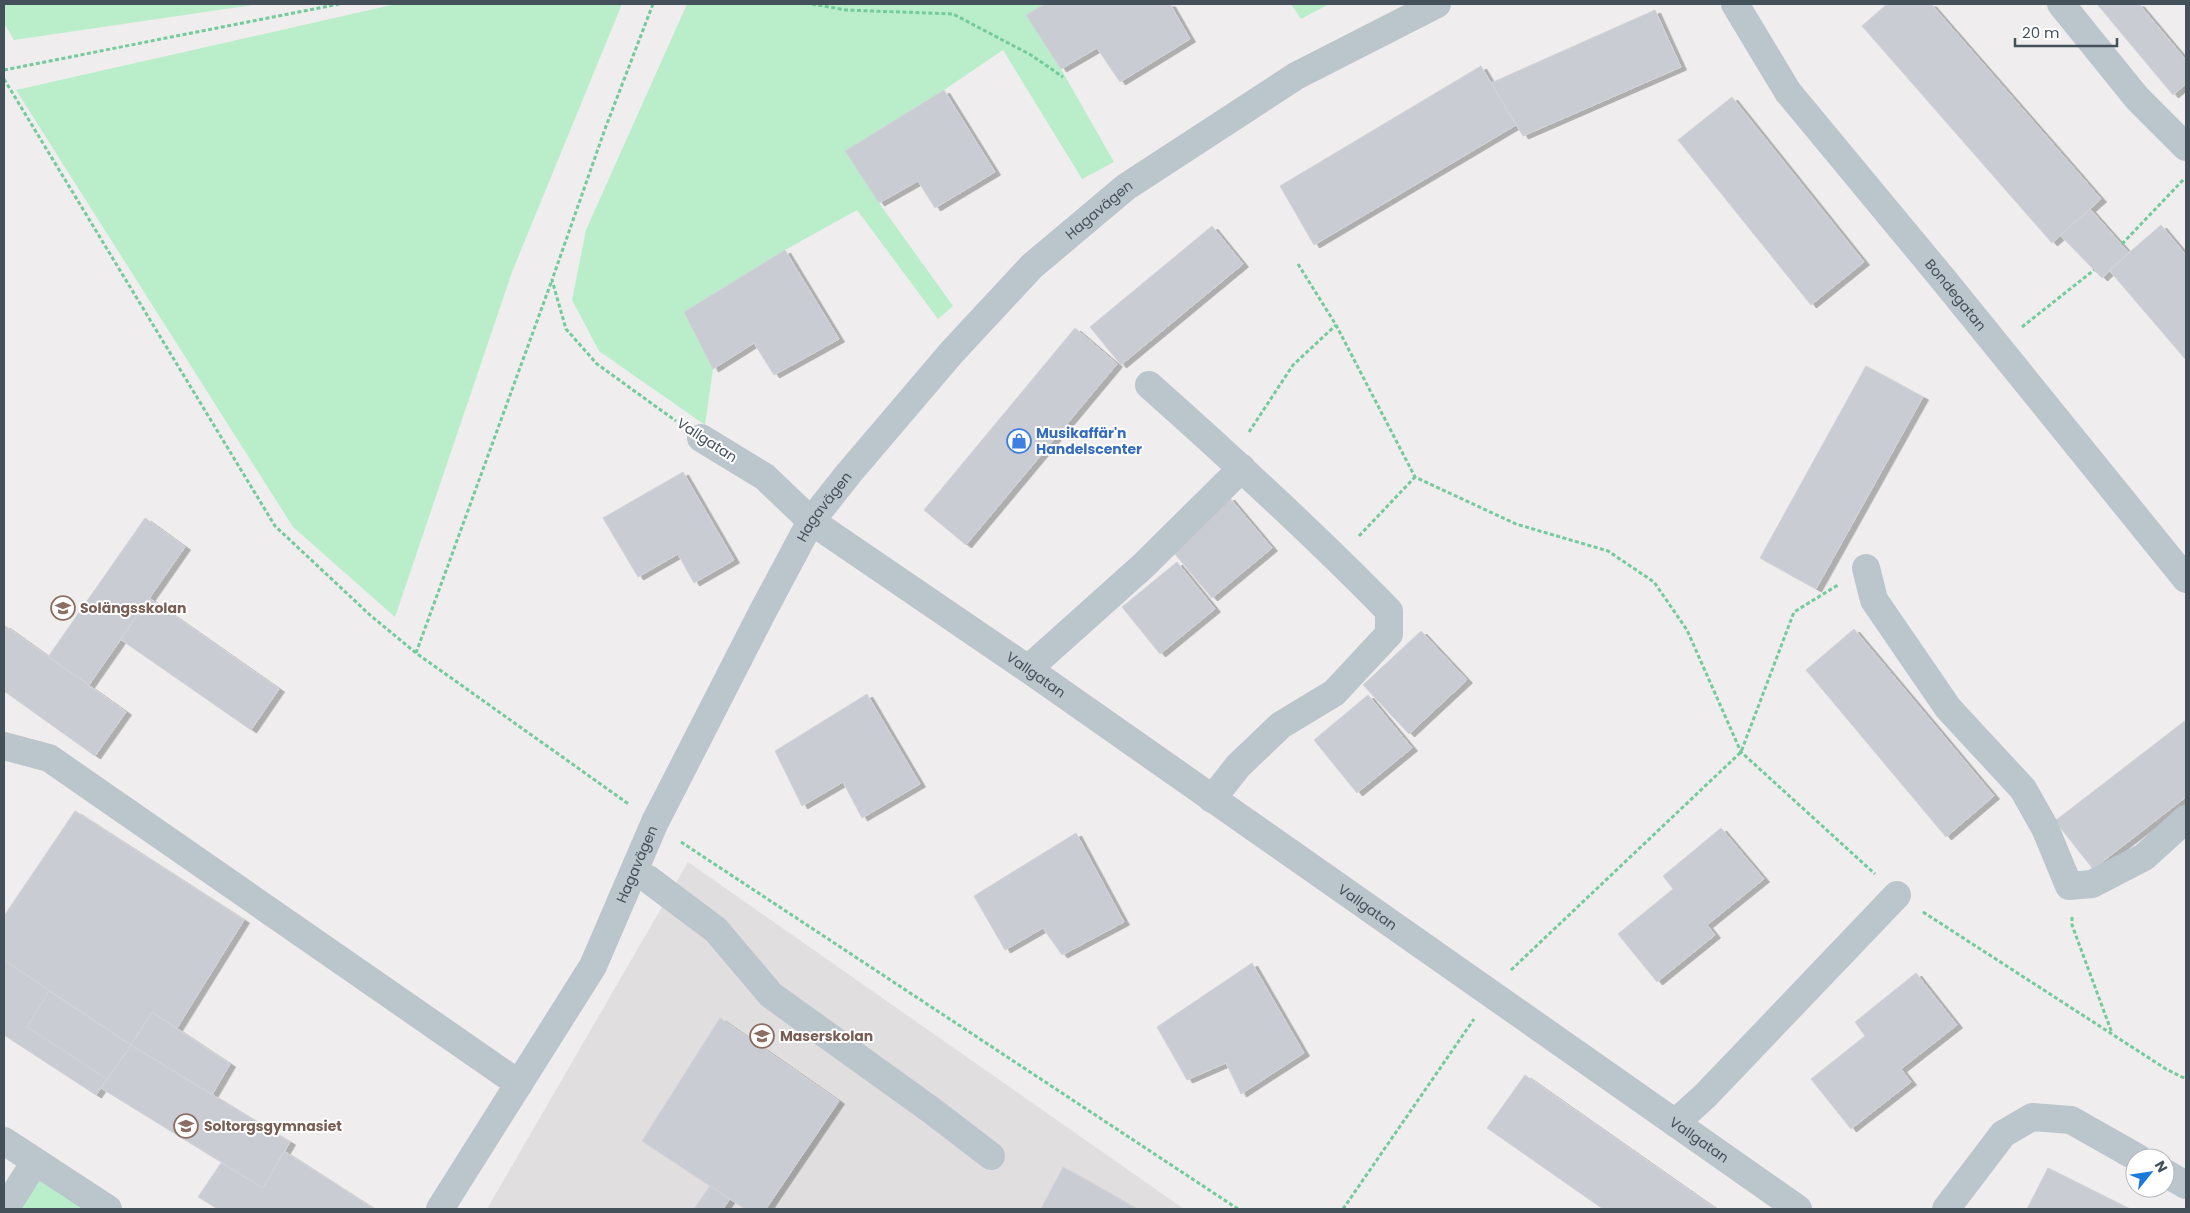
<svg xmlns="http://www.w3.org/2000/svg" width="2190" height="1213" viewBox="0 0 2190 1213" font-family="Poppins,sans-serif">
  <defs>
    <filter id="shadow"><feDropShadow dx="5.5" dy="3" stdDeviation="0" flood-color="#0004"/></filter>
  </defs>
  <rect width="100%" height="100%" fill="#efeded"/>
  <!-- education -->
  <path fill="#e0dedf" d="M688,862L1184,1209H487Z"/>
  <!-- green -->
  <path fill="#baeecb" d="M4,4H259L14,40L4,23Z
    M396,4H622L512,272L395,617L293,527L16,90Z
    M687,4H1045L1027,15L1061,69L1114,162L1082,179L1003,50L944,90L845,151L879,203L953,306L938,319L857,210L785,250L685,312L713,369L705,425L599,351L572,300L586,230Z
    M1291,4H1329L1301,19Z
    M35,1162L108,1209H5Z"/>
  <!-- building -->
  <path fill="#c9ccd2" stroke="#d1d3d8" filter="url(#shadow)" d="M1045,4H1170L1190,39L1120,82L1097,48L1061,69L1026,15Z
    M1887,4H1931L2101,199L2052,243L1862,26Z
    M2097,4H2139L2186,60V84L2173,95Z
    M1655,10L1681,67L1523,136L1491,83Z
    M1481,66L1516,125L1314,245L1280,186Z
    M944,90L995,172L935,208L918,181L879,203L845,151Z
    M1732,97L1864,262L1811,305L1678,140Z
    M2090,209L2129,253L2102,278L2060,235Z
    M2161,225L2186,255V360L2109,270Z
    M1212,226L1243,264L1121,365L1090,327Z
    M785,250L839,339L774,375L754,343L713,369L684,312Z
    M1075,328L1117,364L966,545L924,510Z
    M1866,366L1923,397L1816,589L1760,558Z
    M683,472L734,560L694,583L678,554L638,577L603,518Z
    M1229,497L1272,548L1212,598L1169,547Z
    M145,518L185,547L89,685L48,657Z
    M1177,562L1215,609L1160,654L1122,607Z
    M149,598L279,689L251,730L120,639Z
    M4,625L126,712L95,756L4,691Z
    M1854,629L1994,796L1946,837L1806,670Z
    M1421,631L1467,680L1409,734L1363,685Z
    M867,694L920,784L862,818L843,782L802,806L775,751Z
    M1368,695L1412,748L1357,793L1314,740Z
    M2186,720V797L2093,869L2055,821Z
    M75,811L244,920L177,1028L152,1012L131,1045L4,960V916Z
    M1721,828L1764,879L1707,925L1715,935L1657,982L1618,934L1673,889L1663,876Z
    M1076,833L1124,922L1062,955L1043,928L1005,950L974,896Z
    M4,960L131,1045L96,1095L4,1035Z
    M1252,963L1304,1053L1241,1094L1226,1063L1187,1080L1157,1027Z
    M1916,973L1957,1025L1901,1069L1911,1082L1851,1129L1811,1079L1865,1036L1855,1022Z
    M49,991L131,1045L107,1079L27,1027Z
    M152,1012L230,1064L212,1095L131,1045Z
    M720,1018L839,1101L766,1209H745L642,1141Z
    M131,1045L290,1142L263,1188L101,1088Z
    M1525,1075L1716,1209H1603L1487,1128Z
    M284,1151L374,1209H218L198,1197L221,1163L263,1188Z
    M1063,1167L1114,1196L1136,1209H1041Z
    M2048,1168L2130,1209H2027Z
    M710,1186L730,1199L723,1209H694Z"/>
  <g fill="none" stroke-linecap="round" stroke-linejoin="round">
    <!-- path -->
    <path stroke="#73cb9b" stroke-width="3" stroke-dasharray="4 2.5" stroke-linecap="butt" d="M653,4L605,129L552,280L566,329L597,364L676,421
      M812,4L846,10L953,14L1031,55L1063,77
      M4,70L339,4
      M4,79L275,526L370,615L416,653L630,805
      M2122,244L2184,179
      M1298,264L1336,325L1415,477L1516,524L1608,551L1654,582L1687,630L1741,752L1875,874
      M2022,327L2094,270
      M1249,432L1293,365L1336,325
      M1359,536L1415,477
      M416,653L552,280
      M681,842L1238,1209
      M1923,912L2166,1069L2186,1079
      M2072,917V925L2112,1033
      M1511,970L1741,752L1794,612L1838,585
      M1343,1209L1474,1019"/>
    <!-- minor -->
    <g stroke="#bbc5cc" stroke-width="28">
      <path id="s1" d="M1735,4L1788,92L1943,279L2186,579"/>
      <path d="M2061,4L2137,98L2186,147"/>
      <path d="M1149,385C1231,458 1312,532 1389,611V634L1334,693L1281,725L1238,766L1212,799"/>
      <path id="s2" d="M701,438L765,477L811,521L1028,669L1798,1209"/>
      <path d="M1866,568L1874,600L1948,708L2023,789L2045,828L2069,886L2092,884L2144,857L2186,819"/>
      <path d="M1028,669L1143,566L1242,468"/>
      <path d="M4,746L49,758L519,1084"/>
      <path d="M634,872L648,879L716,930L771,995L931,1110L991,1156"/>
      <path d="M1675,1123L1705,1096L1897,895"/>
      <path d="M4,1141L108,1209"/>
      <path d="M2165,1173L2186,1185"/>
      <path d="M5,1209L35,1162"/>
      <path id="s3" d="M440,1209L593,966L655,822L763,611L811,521L849,473L952,352L1032,266L1126,187L1296,76L1437,4"/>
      <path d="M1946,1209L2003,1134L2032,1117L2071,1120L2138,1158"/>
    </g>
  </g>
  <!-- icons -->
  <defs>
    <g id="shop-ring" transform="scale(1.25)"><circle r="9.5" fill="#fff" stroke="#3f7fe0" stroke-width="1.5"/><path d="M-5-2.5h2.3a2.7 3.5 0 0 1 5.4 0H5L5.5 6h-11ZM-1.5-2.5h3a1.5 2.3 0 0 0-3 0Z" fill="#3f7fe0"/></g>
    <g id="school-ring" transform="scale(1.25)"><circle r="9.5" fill="#fff" stroke="#8d6e63" stroke-width="1.5"/><path d="M0-5L7-2L0 1L-7-2ZM-4 1L0 2.5L4 1V4Q0 6-4 4Z" fill="#8d6e63"/></g>
    <g id="university-ring" transform="scale(1.25)"><circle r="9.5" fill="#fff" stroke="#8d6e63" stroke-width="1.5"/><path d="M0-5L7-2L0 1L-7-2ZM-4 1L0 2.5L4 1V4Q0 6-4 4Z" fill="#8d6e63"/></g>
  </defs>
  <g fill-rule="evenodd">
    <use href="#shop-ring" x="1019" y="441"/>
    <use href="#school-ring" x="63" y="608"/>
    <use href="#school-ring" x="762" y="1036"/>
    <use href="#university-ring" x="186" y="1126"/>
  </g>
  <g text-anchor="middle" stroke-width="4" stroke-linejoin="round" paint-order="stroke">
    <!-- street labels -->
    <g font-size="14" fill="#45515a" stroke="#fff">
      <text dy="5" stroke="none"><textPath href="#s3" startOffset="1208">Hagavägen</textPath></text>
      <text dy="5" stroke="none"><textPath href="#s1" startOffset="366">Bondegatan</textPath></text>
      <text transform="translate(707 440) rotate(33)" y="5">Vallgatan</text>
      <text dy="5" stroke="none"><textPath href="#s3" startOffset="802">Hagavägen</textPath></text>
      <text dy="5" stroke="none"><textPath href="#s2" startOffset="411">Vallgatan</textPath></text>
      <text dy="5" stroke="none"><textPath href="#s3" startOffset="398">Hagavägen</textPath></text>
      <text dy="5" stroke="none"><textPath href="#s2" startOffset="816">Vallgatan</textPath></text>
      <text dy="5" stroke="none"><textPath href="#s2" startOffset="1221">Vallgatan</textPath></text>
    </g>
    <!-- shop labels -->
    <g font-size="14" font-weight="bold" fill="#366cbe" stroke="#fff" text-anchor="start">
      <text x="1036" y="438">Musikaffär'n<tspan x="1036" dy="16">Handelscenter</tspan></text>
    </g>
    <!-- education labels -->
    <g font-size="14" font-weight="bold" fill="#785e54" stroke="#fff" text-anchor="start">
      <text x="80" y="613">Solängsskolan</text>
      <text x="780" y="1041">Maserskolan</text>
      <text x="204" y="1131">Soltorgsgymnasiet</text>
    </g>
  </g>
  <!-- border -->
  <rect width="2190" height="1213" fill="none" stroke="#45515a" stroke-width="10"/>
  <!-- north arrow -->
  <g transform="translate(2150 1173) rotate(60)"><circle r="24" fill="#ffffff" stroke="#b5b9bd"/>
  <path d="M0-4L9 19L0 12L-9 19Z" fill="#1a7adc"/>
  <text y="-8" font-size="14" font-weight="bold" text-anchor="middle" fill="#45515a">N</text>
  </g>
  <!-- scale -->
  <path d="M2015 38v8h102v-8" fill="none" stroke="#45515a" stroke-width="2.5"/>
  <text x="2022" y="38" font-size="15" fill="#45515a" stroke="#ffffff" stroke-width="4" paint-order="stroke">20 m</text>
</svg>
